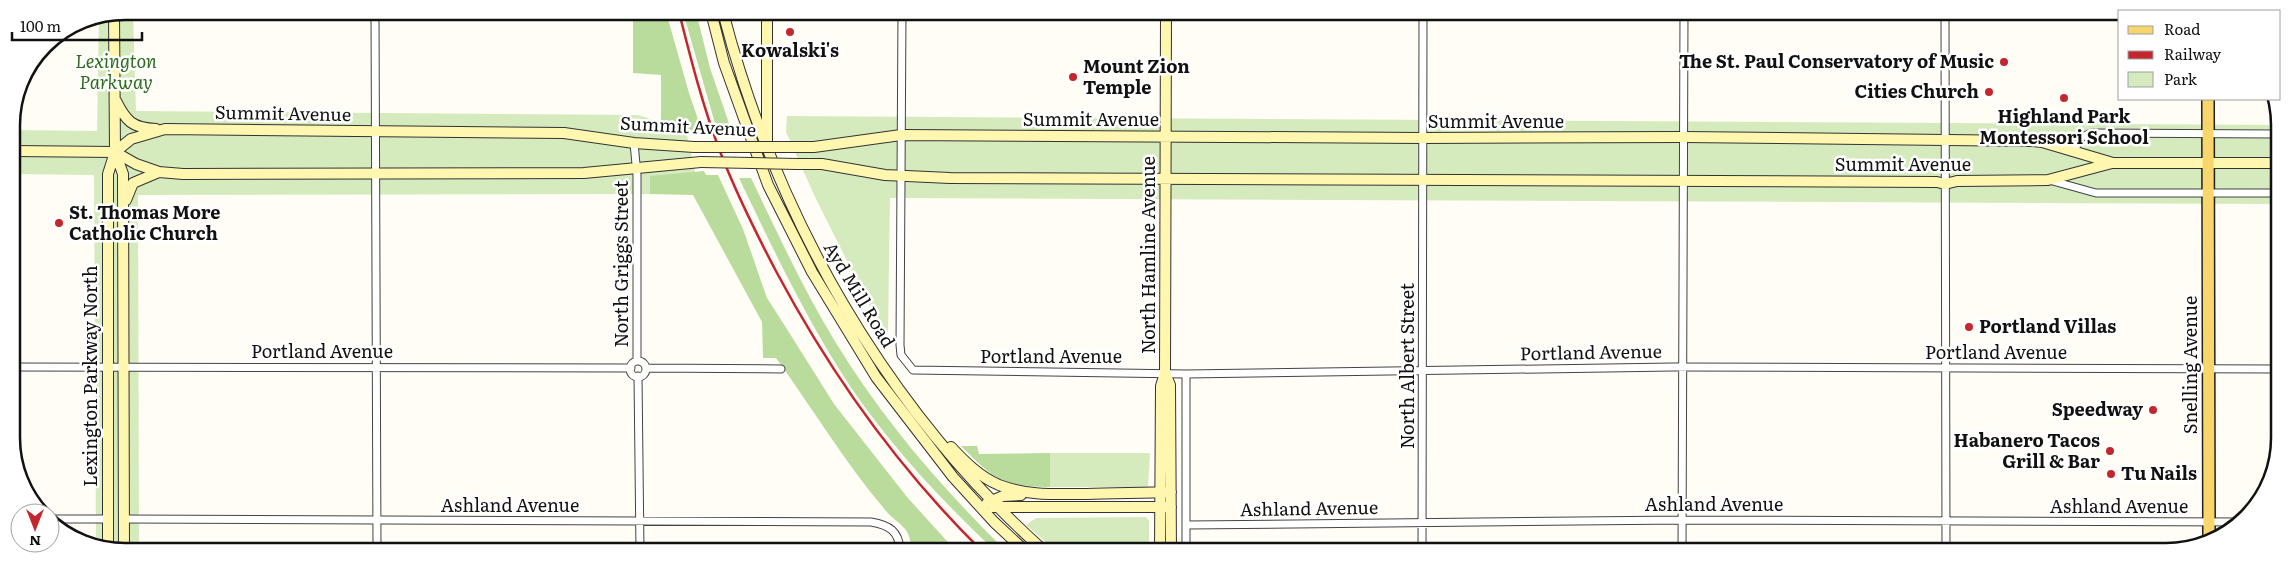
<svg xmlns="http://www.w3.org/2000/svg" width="2291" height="563" viewBox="0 0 2291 563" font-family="Literata,serif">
  <rect width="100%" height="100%" fill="#fffdf5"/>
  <!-- green -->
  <path fill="#d5ebbd" d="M125,11H133L136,111L638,115L686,130L696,177L693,194L138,195L139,550H102L96,546L94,175L12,174V130L97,131L99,16Z
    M787,116L2278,125V204L890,198L888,331H882L815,197L786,132Z
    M1050,453H1150L1148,487H1050Z
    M1146,517L1149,521V551L1055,550L1026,525L1036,518Z"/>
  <!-- forest -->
  <path fill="#b9dc9c" d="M633,12H666L689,93L702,131L661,132V75L633,73Z
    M683,12H696L710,68L732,132L718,134Z
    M704,171L706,175H718L743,229L767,298L785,326L834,404L907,497L955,550H911C911,526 899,526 886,511C845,463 813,409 776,358H763L762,322L693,195L650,194V176Z
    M739,178H751C778,234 804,291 836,343C883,420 941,487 1005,550H994C937,496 881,436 839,369C801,308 770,243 739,178Z
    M961,446H977L979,454L1050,453V487C1001,486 995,480 961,446Z"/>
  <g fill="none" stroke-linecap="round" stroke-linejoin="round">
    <!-- street casing -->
    <g stroke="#444" stroke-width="9">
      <path id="street" d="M375,12L377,550
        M902,12L900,345L901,355L913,370L1186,374L1673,367L2278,369
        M1945,13L1946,551
        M634,143L637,175V361
        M2074,150L2082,137L2091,133L2278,134
        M2049,180L2096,193H2278
        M630 369a8 8 0 1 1 16 0a8 8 0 1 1-16 0Z
        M13,367L631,368
        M646,368L781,369
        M1186,374V551
        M638,376L640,550
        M50,519H107
        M124,519L871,522C889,525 899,531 900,550
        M1187,525L1683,520L2242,522
        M1422,551L1423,13
        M1682,551L1684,13"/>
    </g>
    <!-- secondary casing -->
    <g stroke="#333" stroke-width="12">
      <path id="secondary" d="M711,12L724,63L768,185L812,272L876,377L953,477L994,522L1024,550
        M723,12C776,217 885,408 1043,550
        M767,12V141
        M116,101C126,121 132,128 156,129
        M790,147H814L901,135L1423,138L1684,137L2031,141L2042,142L2113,163H2278
        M12,151L115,152L136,164L159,172L183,174L584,173L701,162
        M115,152L131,139L165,129L564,133L634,143L694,147
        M115,152L123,174L124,550
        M797,164H822L885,175L950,178L1937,182L1945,184L1957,181L2048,180L2112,163
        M126,200L133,183L159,172
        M1165,373L1170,385L1171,551
        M951,447C965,462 980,477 999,485C1027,496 1057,494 1086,494C1114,493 1142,493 1171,492
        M987,503L1003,496L1021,495
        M993,507H1171
        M108,550V174L115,152L114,13
        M1160,551L1161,386L1165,373L1166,12"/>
    </g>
    <!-- primary casing -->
    <g stroke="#222" stroke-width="14">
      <path id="primary" d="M2208,99L2209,537"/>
    </g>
    <!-- street -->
    <use href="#street" stroke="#fff" stroke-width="7"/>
    <!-- secondary -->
    <use href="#secondary" stroke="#fff6b0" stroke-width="10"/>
    <!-- primary -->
    <use href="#primary" stroke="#f9d66b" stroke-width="11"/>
    <!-- rail -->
    <path stroke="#c4262e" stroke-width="2.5" d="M679,12C691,60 703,107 721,154C737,195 757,235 777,273C832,376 898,468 981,550"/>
    <!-- secondary-bridge casing -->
    <g stroke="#333" stroke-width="12" stroke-linecap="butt">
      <path id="secondary-bridge" d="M694,147H790
        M701,162L797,164"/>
    </g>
    <!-- secondary-bridge -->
    <use href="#secondary-bridge" stroke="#fff6b0" stroke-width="10"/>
  </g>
  <!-- markers -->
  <g fill="#c4262e" stroke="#fff" stroke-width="2">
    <circle cx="790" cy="32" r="5"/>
    <circle cx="2004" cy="62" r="5"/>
    <circle cx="1073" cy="77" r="5"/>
    <circle cx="1989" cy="92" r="5"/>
    <circle cx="2064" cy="98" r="5"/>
    <circle cx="59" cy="223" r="5"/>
    <circle cx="1969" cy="327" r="5"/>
    <circle cx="2153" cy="410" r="5"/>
    <circle cx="2110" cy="451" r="5"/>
    <circle cx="2111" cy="474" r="5"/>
  </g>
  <g text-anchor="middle" stroke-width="5" stroke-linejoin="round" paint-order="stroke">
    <!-- poi labels -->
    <g font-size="18" font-weight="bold" fill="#111" stroke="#fff" text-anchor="end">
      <text x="790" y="57" text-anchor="middle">Kowalski's</text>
      <text x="1994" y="68">The St. Paul Conservatory of Music</text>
      <text x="1083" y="73" text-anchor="start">Mount Zion<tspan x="1083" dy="21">Temple</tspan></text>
      <text x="1979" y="98">Cities Church</text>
      <text x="2064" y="123" text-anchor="middle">Highland Park<tspan x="2064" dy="21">Montessori School</tspan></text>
      <text x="69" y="219" text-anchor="start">St. Thomas More<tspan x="69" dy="21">Catholic Church</tspan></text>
      <text x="1979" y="333" text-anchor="start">Portland Villas</text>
      <text x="2143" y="416">Speedway</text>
      <text x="2100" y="447">Habanero Tacos<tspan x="2100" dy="21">Grill &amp; Bar</tspan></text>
      <text x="2121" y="480" text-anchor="start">Tu Nails</text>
    </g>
    <!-- park labels -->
    <g font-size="18" font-style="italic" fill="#2f6b1f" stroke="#fff">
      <text x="116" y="68">Lexington<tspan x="116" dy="21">Parkway</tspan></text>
    </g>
    <!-- street labels -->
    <g font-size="18" fill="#111" stroke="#fff">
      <text transform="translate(283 114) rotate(1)" y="6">Summit Avenue</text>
      <text x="1091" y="126">Summit Avenue</text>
      <text x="1496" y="128">Summit Avenue</text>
      <text transform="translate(688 127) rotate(3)" y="6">Summit Avenue</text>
      <text x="1903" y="171">Summit Avenue</text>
      <text transform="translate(1149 255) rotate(-90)" y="6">North Hamline Avenue</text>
      <text transform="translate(622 264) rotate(-90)" y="6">North Griggs Street</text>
      <text transform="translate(859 295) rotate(59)" y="6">Ayd Mill Road</text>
      <text x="322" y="358">Portland Avenue</text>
      <text transform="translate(1591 353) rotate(-1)" y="6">Portland Avenue</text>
      <text x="1996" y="359">Portland Avenue</text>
      <text x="1051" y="363">Portland Avenue</text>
      <text transform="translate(2191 365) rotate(-90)" y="6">Snelling Avenue</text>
      <text transform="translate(1408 366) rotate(-90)" y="6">North Albert Street</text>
      <text transform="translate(91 376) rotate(-90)" y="6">Lexington Parkway North</text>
      <text x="1714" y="511">Ashland Avenue</text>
      <text x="510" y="512">Ashland Avenue</text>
      <text x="2119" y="513">Ashland Avenue</text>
      <text transform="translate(1309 509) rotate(-1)" y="6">Ashland Avenue</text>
    </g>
  </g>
  <!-- crop -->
  <path d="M0 0H2291V563H0ZM125 20H2166A105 105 0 0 1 2271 125V438A105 105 0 0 1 2166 543H125A105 105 0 0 1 20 438V125A105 105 0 0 1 125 20Z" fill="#fff" fill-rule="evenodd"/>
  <path fill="none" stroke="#111" stroke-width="2.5" d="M125 20H2166A105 105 0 0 1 2271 125V438A105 105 0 0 1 2166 543H125A105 105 0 0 1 20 438V125A105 105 0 0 1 125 20Z"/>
  <!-- legend -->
  <rect x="2118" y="10" width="162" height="90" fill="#ffffff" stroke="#a0a0a0"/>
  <rect x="2128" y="26" width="25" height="8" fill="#f9d66b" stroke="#a0a0a0"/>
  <text x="2164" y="35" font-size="15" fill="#111111">Road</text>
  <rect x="2128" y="51" width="25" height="8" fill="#c4262e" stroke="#a0a0a0"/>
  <text x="2164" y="60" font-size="15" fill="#111111">Railway</text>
  <rect x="2128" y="72" width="25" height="15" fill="#d5ebbd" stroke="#a0a0a0"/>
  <text x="2164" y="85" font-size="15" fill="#111111">Park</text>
  <!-- north arrow -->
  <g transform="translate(35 528) rotate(180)"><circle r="24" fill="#ffffff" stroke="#a0a0a0"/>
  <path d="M0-4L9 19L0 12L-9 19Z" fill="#c4262e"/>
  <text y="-8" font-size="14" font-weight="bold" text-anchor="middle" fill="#111111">N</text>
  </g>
  <!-- scale -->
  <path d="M12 32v8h130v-8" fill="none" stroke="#111111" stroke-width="2.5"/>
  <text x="20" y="32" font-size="15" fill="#111111" stroke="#ffffff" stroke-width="4" paint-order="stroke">100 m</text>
</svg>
